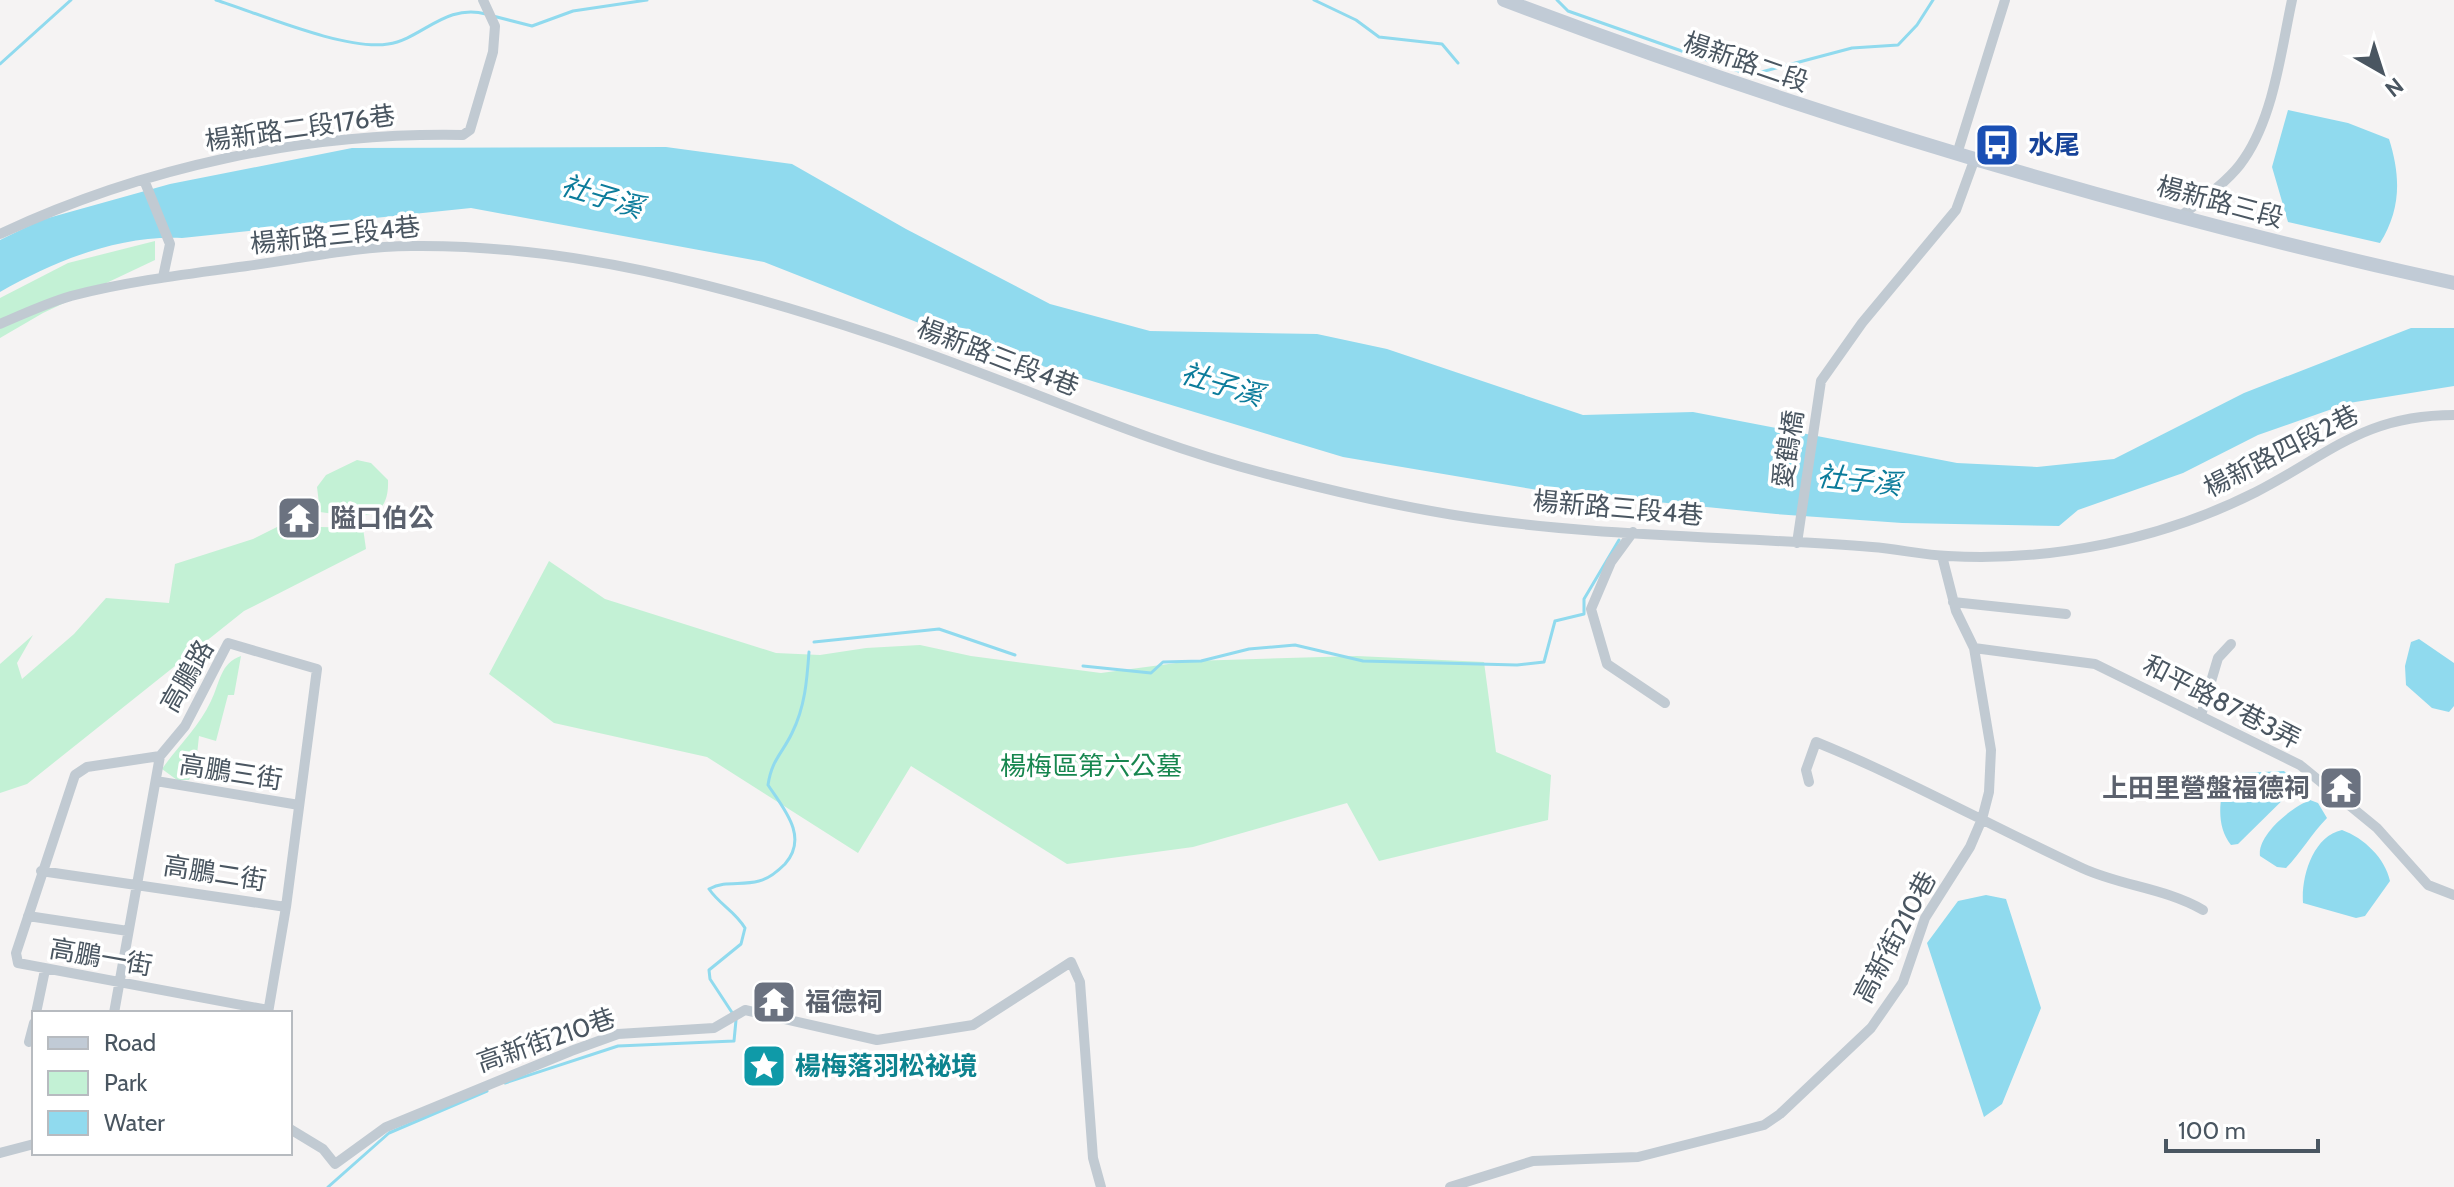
<svg xmlns="http://www.w3.org/2000/svg" width="2454" height="1187" viewBox="0 0 2454 1187" font-family="Cabin,'Noto Sans TC',sans-serif">
  <rect width="100%" height="100%" fill="#f5f3f3"/>
  <!-- green -->
  <path fill="#c3f1d5" d="M155,241V260L43,313L0,338V298L68,263Z
    M357,460L371,463L388,480C390,527 351,516 320,512L317,487L326,475Z
    M279,526L363,528L366,549L244,611L27,784L0,793V664L33,635L17,663L22,679L74,634L106,598L169,603L175,564L253,539Z
    M549,561L605,599L776,653L820,655L866,648L920,645L971,656L1101,673L1191,661L1357,656L1484,662L1496,752L1551,775L1548,820L1379,861L1347,803L1193,847L1067,864L911,766L858,853L707,757L554,723L489,674Z
    M241,656L234,695H228L216,741L199,736L196,764L189,780H177L162,769C178,746 199,727 211,701C220,683 220,663 241,656Z"/>
  <!-- water -->
  <path fill="#90daee" d="M2288,110L2348,123L2389,139C2401,177 2401,209 2380,243L2288,222L2272,167Z
    M666,147L792,164L906,229L1050,304L1150,331L1317,334L1387,349L1583,415L1693,412L1957,463L2037,467L2114,459L2244,393L2411,328H2454V386L2349,403L2258,435L2183,473L2078,510L2059,526L1902,523L1776,514L1538,490L1343,457L980,347L764,262L471,208L182,238C119,235 54,261 0,292V240L41,220L170,184L352,148Z
    M2419,639L2454,663V706L2449,712L2432,708L2406,685L2405,666L2411,642Z
    M2284,771L2298,785L2238,844L2231,845C2216,827 2219,799 2226,779L2240,773Z
    M2310,800L2318,803L2327,818C2311,834 2301,853 2286,868L2277,867L2260,856C2257,835 2292,807 2310,800Z
    M2342,830C2364,838 2385,858 2390,881L2365,916L2356,918L2303,903C2301,877 2313,836 2342,830Z
    M1986,895L2006,899L2041,1008L2002,1104L1984,1117L1927,943L1958,901Z"/>
  <g fill="none" stroke-linecap="round" stroke-linejoin="round">
    <!-- stream -->
    <path stroke="#90daee" stroke-width="3" d="M216,0C260,14 346,51 388,44C422,39 445,3 486,14
      M1314,0L1356,20L1379,37L1442,44L1458,63
      M1557,0L1568,11L1750,75L1852,48L1898,45L1917,25L1933,0
      M493,16L532,26L573,11L647,0
      M0,64L71,0
      M814,642L939,629L1015,655
      M1083,666L1151,673L1163,662L1201,661L1249,649L1295,645L1363,661L1517,665L1544,662L1555,621L1584,614V599L1619,540
      M733,1014L710,979L709,970L741,944L745,928C735,911 720,905 709,889C726,880 741,886 759,881C768,879 779,870 785,864C809,837 784,809 768,785C772,759 782,754 792,733C805,707 807,680 809,652
      M505,1083L618,1046L734,1041L736,1020
      M328,1187L389,1133L487,1091"/>
    <!-- street -->
    <path stroke="#c1cad2" stroke-width="10" d="M1957,154L2005,0
      M144,180L170,244L163,277
      M2180,217C2201,199 2229,182 2244,159C2274,115 2281,51 2292,0
      M0,234C143,167 305,132 463,135L470,130L493,52L495,26L483,0
      M0,324C23,314 47,303 71,296C129,281 188,274 247,266C300,259 357,246 411,246C567,244 723,285 871,334C1005,377 1131,439 1267,474C1328,490 1392,505 1454,515C1591,537 1733,536 1872,547C1898,549 1923,555 1948,556C2052,562 2163,539 2256,492C2330,454 2364,415 2454,415
      M1633,532L1611,562L1591,609L1607,664L1665,703
      M1797,543L1821,381L1862,323L1956,210L1975,158
      M1953,602L2066,614
      M1974,648L2095,664L2300,765L2377,828L2428,885L2454,895
      M2201,715L2218,658L2231,644
      M160,756L87,767L75,775L16,953L18,963L268,1010
      M156,781L299,805
      M1809,782L1806,770L1816,742C1907,779 1993,827 2082,868C2121,886 2165,888 2203,910
      M41,871L286,907
      M28,916L128,931
      M36,1013L45,970
      M114,1013L160,756L185,726L228,643L317,669L286,907L268,1013
      M29,1042L34,1023
      M290,1129L323,1149L335,1164L386,1127L571,1051L618,1034L714,1028L745,1010L877,1040L973,1025L1071,962L1080,982L1093,1158L1101,1187
      M0,1153L34,1144
      M1450,1187L1533,1161L1638,1157L1764,1125L1780,1114L1871,1028L1903,982L1925,918L1970,847L1982,819L1989,792L1991,750L1974,648L1956,611L1942,556"/>
    <!-- secondary -->
    <path stroke="#c1cbd6" stroke-width="14" d="M1504,0C1814,117 2131,212 2454,283"/>
  </g>
  <!-- icons -->
  <defs>
    <g id="bus-square" transform="scale(2.3)"><rect x="-9" y="-9" width="18" height="18" rx="4" fill="#1a4fb4" stroke="#fff"/><path d="M-5-6H5V4H4V6H2V4H-2V6H-4V4H-5ZM-3.5-4V0h7V-4ZM-3.5 1.2v1.5H-2V1.2ZM2 1.2v1.5H3.5V1.2Z" fill="#fff"/></g>
    <g id="temple-square" transform="scale(2.3)"><rect x="-9" y="-9" width="18" height="18" rx="4" fill="#6b7280" stroke="#fff"/><path d="M0-6L5-2H3V0L6.5 2.5H4V6H1.5V3h-3V6H-4V2.5H-6.5L-3 0V-2H-5Z" fill="#fff"/></g>
    <g id="sight-square" transform="scale(2.3)"><rect x="-9" y="-9" width="18" height="18" rx="4" fill="#0f9aa8" stroke="#fff"/><path d="M0-6L1.8-2.2L6-1.7L2.9 1.2L3.7 5.4L0 3.3L-3.7 5.4L-2.9 1.2L-6-1.7L-1.8-2.2Z" fill="#fff"/></g>
  </defs>
  <g fill-rule="evenodd">
    <use href="#bus-square" x="1997" y="145"/>
    <use href="#temple-square" x="299" y="518"/>
    <use href="#temple-square" x="2341" y="788"/>
    <use href="#temple-square" x="774" y="1002"/>
    <use href="#sight-square" x="764" y="1066"/>
  </g>
  <g text-anchor="middle" stroke-width="7" stroke-linejoin="round" paint-order="stroke">
    <!-- street labels -->
    <g font-size="26" fill="#4a5661" stroke="#fff">
      <text transform="translate(1746 62) rotate(19)" y="9">楊新路二段</text>
      <text transform="translate(300 128) rotate(-8)" y="9">楊新路二段176巷</text>
      <text transform="translate(2220 202) rotate(15)" y="9">楊新路三段</text>
      <text transform="translate(335 235) rotate(-6)" y="9">楊新路三段4巷</text>
      <text transform="translate(998 357) rotate(21)" y="9">楊新路三段4巷</text>
      <text transform="translate(1788 449) rotate(-81)" y="9">愛鶴橋</text>
      <text transform="translate(2281 451) rotate(-27)" y="9">楊新路四段2巷</text>
      <text transform="translate(1618 508) rotate(5)" y="9">楊新路三段4巷</text>
      <text transform="translate(187 676) rotate(-60)" y="9">高鵬路</text>
      <text transform="translate(2222 702) rotate(27)" y="9">和平路87巷3弄</text>
      <text transform="translate(231 772) rotate(9)" y="9">高鵬三街</text>
      <text transform="translate(215 873) rotate(9)" y="9">高鵬二街</text>
      <text transform="translate(1895 937) rotate(-62)" y="9">高新街210巷</text>
      <text transform="translate(101 957) rotate(10)" y="9">高鵬一街</text>
      <text transform="translate(546 1040) rotate(-19)" y="9">高新街210巷</text>
    </g>
    <!-- transit labels -->
    <g font-size="26" font-weight="bold" fill="#164399" stroke="#fff" text-anchor="start">
      <text x="2028" y="154">水尾</text>
    </g>
    <!-- worship labels -->
    <g font-size="26" font-weight="bold" fill="#5b616d" stroke="#fff" text-anchor="start">
      <text x="330" y="527">隘口伯公</text>
      <text x="2310" y="797" text-anchor="end">上田里營盤福德祠</text>
      <text x="805" y="1011">福德祠</text>
    </g>
    <!-- park labels -->
    <g font-size="26" fill="#17864f" stroke="#fff">
      <text x="1091" y="775">楊梅區第六公墓</text>
    </g>
    <!-- culture labels -->
    <g font-size="26" font-weight="bold" fill="#0d838f" stroke="#fff" text-anchor="start">
      <text x="795" y="1075">楊梅落羽松祕境</text>
    </g>
    <!-- water labels -->
    <g font-size="28" font-style="italic" fill="#0c7c9b" stroke="#fff">
      <text transform="translate(602 196) rotate(17)" y="10">社子溪</text>
      <text transform="translate(1222 384) rotate(17)" y="10">社子溪</text>
      <text transform="translate(1859 480) rotate(6)" y="10">社子溪</text>
    </g>
  </g>
  <!-- legend -->
  <rect x="32" y="1011" width="260" height="144" fill="#ffffff" stroke="#b7bbc0" stroke-width="2"/>
  <rect x="48" y="1037" width="40" height="12" fill="#c1cbd6" stroke="#b7bbc0" stroke-width="2"/>
  <text x="104" y="1051" font-size="24" fill="#4a5661">Road</text>
  <rect x="48" y="1071" width="40" height="24" fill="#c3f1d5" stroke="#b7bbc0" stroke-width="2"/>
  <text x="104" y="1091" font-size="24" fill="#4a5661">Park</text>
  <rect x="48" y="1111" width="40" height="24" fill="#90daee" stroke="#b7bbc0" stroke-width="2"/>
  <text x="104" y="1131" font-size="24" fill="#4a5661">Water</text>
  <!-- north arrow -->
  <g transform="translate(2382 72) rotate(141)" stroke="#ffffff" stroke-width="6" paint-order="stroke">
  <path d="M0-6L14 30L0 20L-14 30Z" fill="#4a5661"/>
  <text y="-12" font-size="22" font-weight="bold" text-anchor="middle" fill="#4a5661">N</text>
  </g>
  <!-- scale -->
  <path d="M2166 1139v12h152v-12" fill="none" stroke="#4a5661" stroke-width="4"/>
  <text x="2178" y="1139" font-size="24" fill="#4a5661" stroke="#ffffff" stroke-width="6" paint-order="stroke">100 m</text>
</svg>
